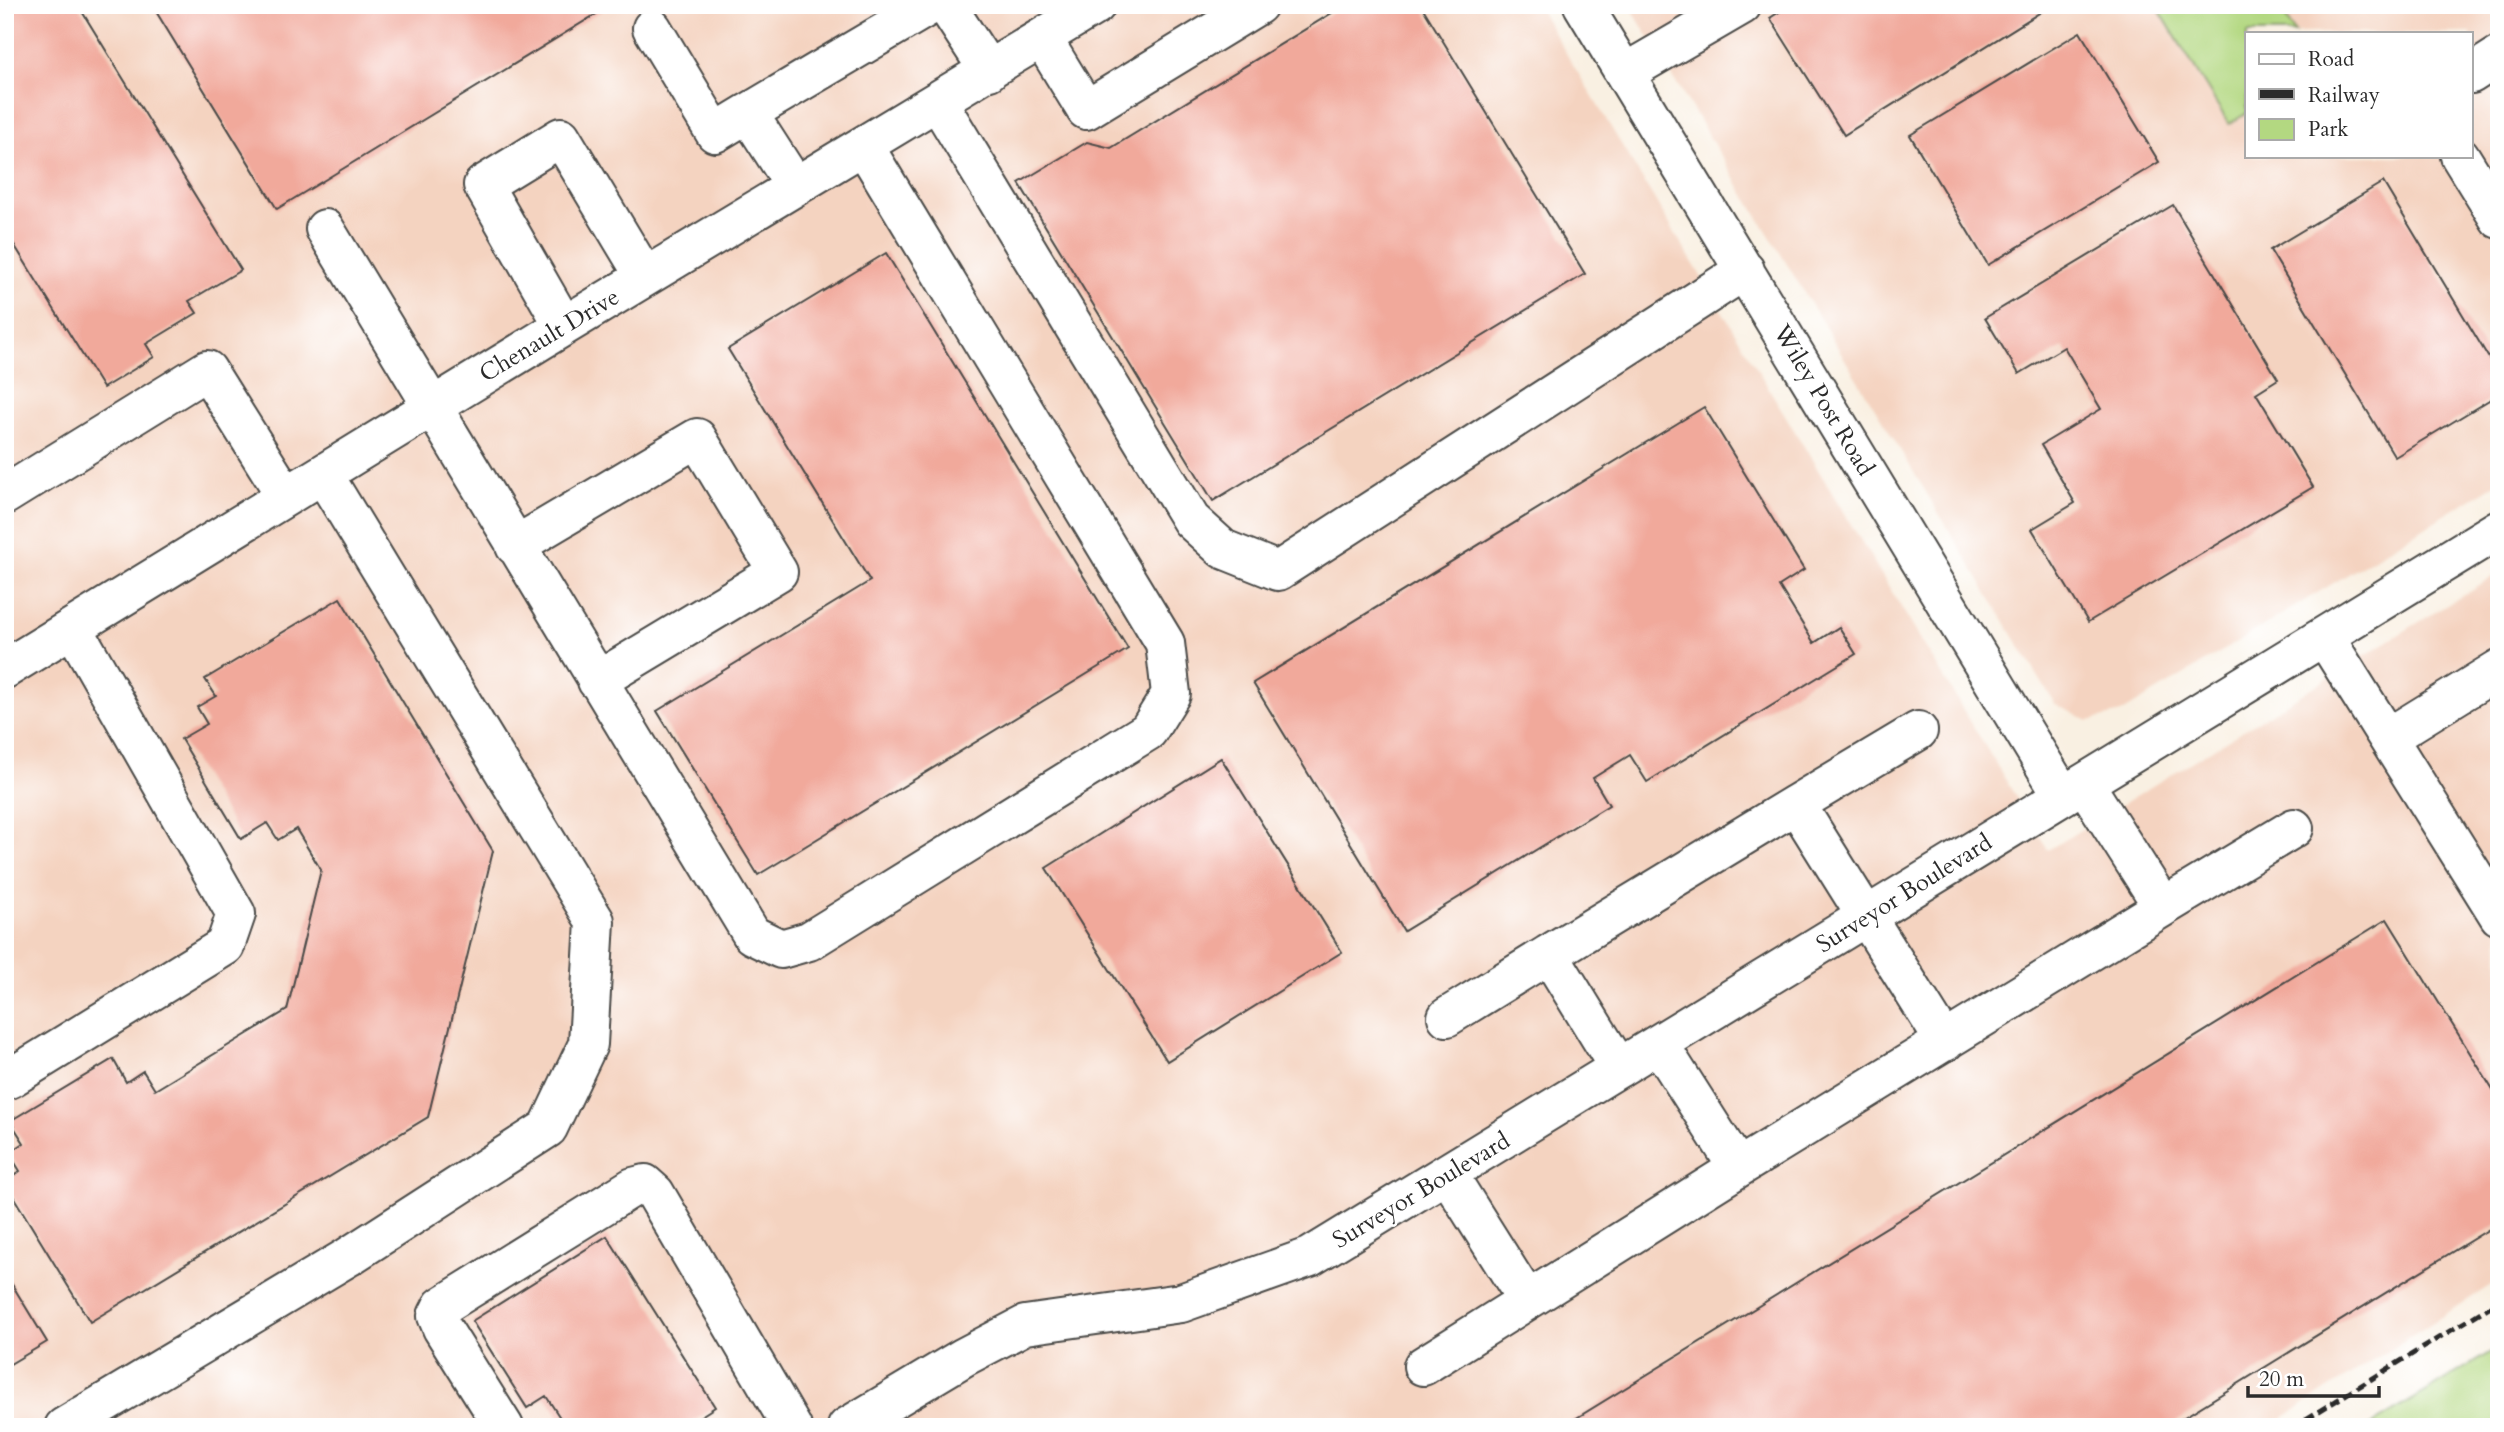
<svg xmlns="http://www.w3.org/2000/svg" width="2504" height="1432" viewBox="0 0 2504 1432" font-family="Cardo,serif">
  <rect width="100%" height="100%" fill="#fff"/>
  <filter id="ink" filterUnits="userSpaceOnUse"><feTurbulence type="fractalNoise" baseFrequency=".0143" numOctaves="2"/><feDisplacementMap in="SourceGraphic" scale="14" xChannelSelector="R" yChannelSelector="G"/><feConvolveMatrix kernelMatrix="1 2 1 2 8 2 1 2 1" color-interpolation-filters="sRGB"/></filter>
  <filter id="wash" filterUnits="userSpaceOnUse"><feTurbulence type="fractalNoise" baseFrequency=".00686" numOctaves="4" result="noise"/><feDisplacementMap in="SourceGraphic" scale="28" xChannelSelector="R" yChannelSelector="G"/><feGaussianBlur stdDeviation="1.57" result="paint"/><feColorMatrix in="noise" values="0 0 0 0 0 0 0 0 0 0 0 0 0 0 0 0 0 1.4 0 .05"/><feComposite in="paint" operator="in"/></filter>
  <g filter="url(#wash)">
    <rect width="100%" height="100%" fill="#f9f0e2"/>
    <!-- built -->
    <path fill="#f4d3c0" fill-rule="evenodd" d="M5,5H1537L2048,850L2499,573V1280L2269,1427H5Z
      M1629,5H2499V482L2121,713L2089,721L2055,704ZM2247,33H2471V156H2247Z"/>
    <!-- green -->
    <path fill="#b3d881" stroke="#6f8256" stroke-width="2" d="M2156,5H2278L2295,33H2247V113L2229,124Z
      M2499,1347V1427H2368Z"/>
    <g id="blocks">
      <!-- building -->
      <path fill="#f1a99b" d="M5,5H78L241,270L189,301L197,313L146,344L154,357L103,388L5,230Z
        M152,5H611L277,209Z
        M1345,5H1421L1585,274L1213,501L1019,183L1087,142L1111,148Z
        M1790,5H2052L1844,135L1770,18Z
        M2080,32L2159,162L1988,265L1910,135Z
        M2383,182L2499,375V394L2395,457L2270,250Z
        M2173,205L2278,379L2256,393L2313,487L2088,622L2032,529L2075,503L2041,445L2101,409L2064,347L2019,374L1985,318Z
        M886,253L1128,649L758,875L657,711L870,581L728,349Z
        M1704,407L1804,570L1779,586L1814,643L1839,627L1856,654L1647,782L1630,755L1593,778L1609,805L1404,931L1253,683Z
        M340,598L493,851L428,1117L90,1322L5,1183L20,1171L9,1153L24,1143L10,1121L113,1059L126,1082L143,1071L155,1090L287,1010L321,870L296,829L278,840L267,823L241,839L181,739L207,724L197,707L216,696L205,679Z
        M1221,758L1342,952L1167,1061L1046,868Z
        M2387,919L2499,1100V1223L2168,1427H1562Z
        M607,1236L715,1407L684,1427H566L546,1396L527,1408L472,1321Z
        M5,1273L47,1342L5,1367Z"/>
    </g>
  </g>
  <g filter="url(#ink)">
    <use href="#blocks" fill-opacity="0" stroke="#4a4946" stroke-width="2"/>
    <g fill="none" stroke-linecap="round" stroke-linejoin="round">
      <!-- minor casing -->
      <g stroke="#4a4946" stroke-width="42">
        <path id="minor" d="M946,5L989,71
          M1583,5L2063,796
          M652,28L715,133L748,113L795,186
          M1042,38L1086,110L1258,5
          M1625,73L1742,5
          M2471,74L2499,56
          M938,102L1191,520L1223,549L1278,571L1745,270
          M748,113L931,5
          M2460,156L2499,219
          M325,229L752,935L781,949L809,941L1148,731L1171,694L1165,643L864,146
          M564,326L483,185L561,137L645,277
          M5,495L207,370L286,496
          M515,546L697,438L778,572L597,681
          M2324,636L2499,916
          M5,669L564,326L1096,5
          M2389,737L2499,669
          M1796,804L1918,731
          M2163,907L2294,828
          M1447,1017L1549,954
          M1659,1044L1738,1168
          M1619,1068L1549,954L1796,804L1945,1042
          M5,1078L9,1079L225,946L236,914L73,628
          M1447,1173L1527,1300
          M1423,1366L1738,1168L2163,907L2084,783
          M64,1427L348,1257L548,1128L588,1044L595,921L323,474
          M504,1427L442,1328L437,1316L442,1306L633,1187L645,1184L655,1193L792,1427
          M847,1427L964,1357L1025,1325L1181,1303L1310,1257L2499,529"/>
      </g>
      <!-- minor -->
      <use href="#minor" stroke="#fff" stroke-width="38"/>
      <!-- rail -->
      <path stroke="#2b2b2b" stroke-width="5" stroke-dasharray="10 5" stroke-linecap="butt" d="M2293,1427L2499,1301"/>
    </g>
  </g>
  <g text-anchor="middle" stroke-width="5" stroke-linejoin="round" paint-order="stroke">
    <!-- street labels -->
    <g font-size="24" fill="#2b2b2b" stroke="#fff">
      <text transform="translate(549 335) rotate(-31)" y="8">Chenault Drive</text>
      <text transform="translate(1824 400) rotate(59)" y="8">Wiley Post Road</text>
      <text transform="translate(1904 893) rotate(-32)" y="8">Surveyor Boulevard</text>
      <text transform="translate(1421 1190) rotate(-31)" y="8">Surveyor Boulevard</text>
    </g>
  </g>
  <!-- margin -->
  <rect width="2504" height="1432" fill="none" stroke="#fff" stroke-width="28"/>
  <!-- legend -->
  <rect x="2245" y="32" width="228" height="126" fill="#ffffff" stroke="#aaaaaa" stroke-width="2"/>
  <rect x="2259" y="54" width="35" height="10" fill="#ffffff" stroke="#aaaaaa" stroke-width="2"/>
  <text x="2308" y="66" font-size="21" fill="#2b2b2b">Road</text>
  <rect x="2259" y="89" width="35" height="10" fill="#2b2b2b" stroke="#aaaaaa" stroke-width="2"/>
  <text x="2308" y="102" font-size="21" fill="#2b2b2b">Railway</text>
  <rect x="2259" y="119" width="35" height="21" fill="#b3d881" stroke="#aaaaaa" stroke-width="2"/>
  <text x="2308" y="136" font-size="21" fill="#2b2b2b">Park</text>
  <!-- scale -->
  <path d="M2248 1386v10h131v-10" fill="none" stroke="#2b2b2b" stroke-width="3.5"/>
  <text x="2259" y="1386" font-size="21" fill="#2b2b2b" stroke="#ffffff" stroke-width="5" paint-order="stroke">20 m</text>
</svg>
